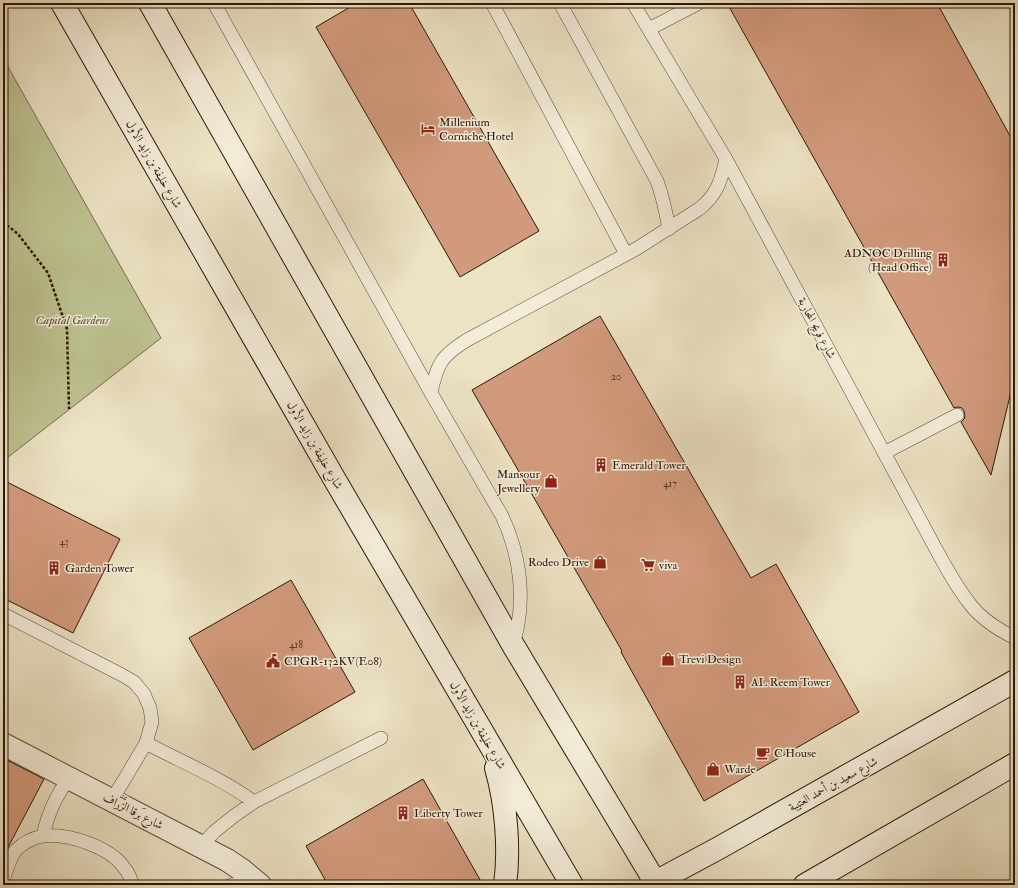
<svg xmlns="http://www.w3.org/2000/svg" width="1018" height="888" viewBox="0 0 1018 888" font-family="'IM FELL Double Pica',Amiri,serif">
  <rect width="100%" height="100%" fill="#ece2c4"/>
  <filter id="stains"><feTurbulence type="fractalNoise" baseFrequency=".005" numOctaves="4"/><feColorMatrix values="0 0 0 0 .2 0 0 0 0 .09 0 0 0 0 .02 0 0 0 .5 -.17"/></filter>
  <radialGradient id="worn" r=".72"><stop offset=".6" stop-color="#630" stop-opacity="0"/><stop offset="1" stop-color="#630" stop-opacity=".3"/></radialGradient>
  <!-- green -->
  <path fill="#bdc290" stroke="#766c4c" d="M3,58L161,338L3,461Z"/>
  <!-- building -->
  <path fill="#d29a7c" stroke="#2e1608" d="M357,3H409L539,231L460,277L316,27Z
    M727,3H937L1015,145V375L991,475L961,422L964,419L965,416L964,411L962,408L958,407L954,408Z
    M600,316L751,578L776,564L859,712L704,801L621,652L622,651L472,390Z
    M3,480L120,539L73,633L3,598Z
    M291,580L355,692L253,750L189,638Z
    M3,758L44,779L3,857Z
    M423,779L483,885H328L306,846Z"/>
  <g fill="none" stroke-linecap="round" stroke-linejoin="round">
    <!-- service casing -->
    <g stroke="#5e4937" stroke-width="14">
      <path id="service" d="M214,3L431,393L502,516C505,523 508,529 510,536C520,564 523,596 518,624C517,632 514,639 513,645
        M492,3L626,254
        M560,3L657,181C663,197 666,212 669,229
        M633,3L726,159L937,551C947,569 957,588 970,604C981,619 999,630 1015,638
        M649,29L699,3
        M431,393C437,364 441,356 467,340L636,249L699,209C717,195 721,181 726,159
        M884,453L957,415
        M3,614L122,675L134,682L144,694L150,708L152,722L146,743L112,800
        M146,743C182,762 221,778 254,802
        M43,836C48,813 55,798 69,778
        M201,846L214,832L234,816L254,802L381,738
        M3,881C6,872 10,857 16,850C23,843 33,838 43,836C68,833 111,847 125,869C129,873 131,880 133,885
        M231,885L255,881"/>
    </g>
    <!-- minor casing -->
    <g stroke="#5e4937" stroke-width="24">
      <path id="minor" d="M3,744L227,860L242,870L260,885"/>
    </g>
    <!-- secondary casing -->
    <g stroke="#2e1608" stroke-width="24">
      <path id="secondary" d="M62,3L335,480L572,885
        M150,3L513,645L657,885
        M496,768C506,803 510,849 505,885
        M650,885L717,849L1015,681
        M805,885L1015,764"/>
    </g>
    <!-- path -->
    <path stroke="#2e1608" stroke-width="2.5" stroke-dasharray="3 2" stroke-linecap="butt" d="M3,222L18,234L48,273L67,329L69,409"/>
    <!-- service -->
    <use href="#service" stroke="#f3ecd9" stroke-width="13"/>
    <!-- minor -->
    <use href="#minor" stroke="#f3ecd9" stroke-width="22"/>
    <!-- secondary -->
    <use href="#secondary" stroke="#f3ecd9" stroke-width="22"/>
  </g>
  <!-- icons -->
  <defs>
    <g id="hotel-bare" transform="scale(1.08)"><path d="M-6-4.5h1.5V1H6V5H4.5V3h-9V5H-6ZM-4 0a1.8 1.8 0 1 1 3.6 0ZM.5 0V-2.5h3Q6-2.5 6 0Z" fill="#8f2418" stroke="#f3ecd9" stroke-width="2.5" paint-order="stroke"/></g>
    <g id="building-bare" transform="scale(1.08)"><path d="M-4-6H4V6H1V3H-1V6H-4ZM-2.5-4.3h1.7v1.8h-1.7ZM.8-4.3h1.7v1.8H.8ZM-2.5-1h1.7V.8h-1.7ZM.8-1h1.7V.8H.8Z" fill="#8f2418" stroke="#f3ecd9" stroke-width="2.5" paint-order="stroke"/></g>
    <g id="shop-bare" transform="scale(1.08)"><path d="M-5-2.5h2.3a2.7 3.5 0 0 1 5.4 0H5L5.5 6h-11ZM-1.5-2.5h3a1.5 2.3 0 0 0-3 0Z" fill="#8f2418" stroke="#f3ecd9" stroke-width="2.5" paint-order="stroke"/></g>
    <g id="supermarket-bare" transform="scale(1.08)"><path d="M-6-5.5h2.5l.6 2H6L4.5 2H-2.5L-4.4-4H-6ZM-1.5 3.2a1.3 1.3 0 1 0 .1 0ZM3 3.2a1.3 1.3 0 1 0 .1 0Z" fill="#8f2418" stroke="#f3ecd9" stroke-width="2.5" paint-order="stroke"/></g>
    <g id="civic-bare" transform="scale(1.08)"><path d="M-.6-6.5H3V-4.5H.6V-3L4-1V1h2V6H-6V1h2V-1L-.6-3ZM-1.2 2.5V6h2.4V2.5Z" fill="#8f2418" stroke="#f3ecd9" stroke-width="2.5" paint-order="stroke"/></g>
    <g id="cafe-bare" transform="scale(1.08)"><path d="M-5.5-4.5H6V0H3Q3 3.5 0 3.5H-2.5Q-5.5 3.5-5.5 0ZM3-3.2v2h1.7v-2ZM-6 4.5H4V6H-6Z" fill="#8f2418" stroke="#f3ecd9" stroke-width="2.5" paint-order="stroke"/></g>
  </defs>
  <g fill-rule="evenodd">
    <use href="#hotel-bare" x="428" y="129"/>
    <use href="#building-bare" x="943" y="260"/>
    <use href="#building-bare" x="601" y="465"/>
    <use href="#shop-bare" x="551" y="481"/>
    <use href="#shop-bare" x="600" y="562"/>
    <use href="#supermarket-bare" x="648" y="565"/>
    <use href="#building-bare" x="54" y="568"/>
    <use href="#shop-bare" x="668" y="659"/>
    <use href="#civic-bare" x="273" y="661"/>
    <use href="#building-bare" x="740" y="682"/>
    <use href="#cafe-bare" x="763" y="753"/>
    <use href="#shop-bare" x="713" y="769"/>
    <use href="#building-bare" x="403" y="813"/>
  </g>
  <g text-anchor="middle" stroke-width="3" stroke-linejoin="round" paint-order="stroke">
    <!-- number labels -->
    <g font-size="10" fill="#573725">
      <text x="616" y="380">20</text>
      <text x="670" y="487">417</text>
      <text x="64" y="545">43</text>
      <text x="296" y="648">418</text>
    </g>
    <!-- poi labels -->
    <g font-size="12" fill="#2e1608" stroke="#f3ecd9" text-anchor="start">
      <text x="439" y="126">Millenium<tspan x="439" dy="14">Corniche Hotel</tspan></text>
      <text x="932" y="257" text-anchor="end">ADNOC Drilling<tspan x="932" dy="14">(Head Office)</tspan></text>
      <text x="612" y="469">Emerald Tower</text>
      <text x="540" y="478" text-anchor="end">Mansour<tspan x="540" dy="14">Jewellery</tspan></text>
      <text x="589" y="566" text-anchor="end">Rodeo Drive</text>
      <text x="659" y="569">viva</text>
      <text x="65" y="572">Garden Tower</text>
      <text x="679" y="663">Trevi Design</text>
      <text x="284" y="665">CPGR-132KV(E08)</text>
      <text x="751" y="686">AL Reem Tower</text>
      <text x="774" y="757">C House</text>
      <text x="724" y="773">Warde</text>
      <text x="414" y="817">Liberty Tower</text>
    </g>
    <!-- street labels -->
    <g font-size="12" fill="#2e1608" stroke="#f3ecd9">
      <text transform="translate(154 164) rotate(60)" y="4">شارع خليفة بن زايد الأول</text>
      <text transform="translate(817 328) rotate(62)" y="4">شارع فريج المحاربة</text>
      <text transform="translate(315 445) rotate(60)" y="4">شارع خليفة بن زايد الأول</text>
      <text transform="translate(478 725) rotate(60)" y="4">شارع خليفة بن زايد الأول</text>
      <text transform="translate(833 784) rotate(-29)" y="4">شارع سعيد بن أحمد العتيبة</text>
      <text transform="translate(133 811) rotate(27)" y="4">شارع بَرقا الزَّرَّاف</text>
    </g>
    <!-- park labels -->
    <g font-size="12" font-style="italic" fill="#594a31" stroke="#f3ecd9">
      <text x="72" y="324">Capital Gardens</text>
    </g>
  </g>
  <!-- margin -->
  <rect width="1018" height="888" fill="none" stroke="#ece2c4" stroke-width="16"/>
  <rect x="4" y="4" width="1010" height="880" fill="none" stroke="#2e1608" stroke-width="2"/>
  <rect x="8" y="8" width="1002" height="872" fill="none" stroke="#2e1608"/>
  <rect width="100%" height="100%" filter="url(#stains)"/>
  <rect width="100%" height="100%" fill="url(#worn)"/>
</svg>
